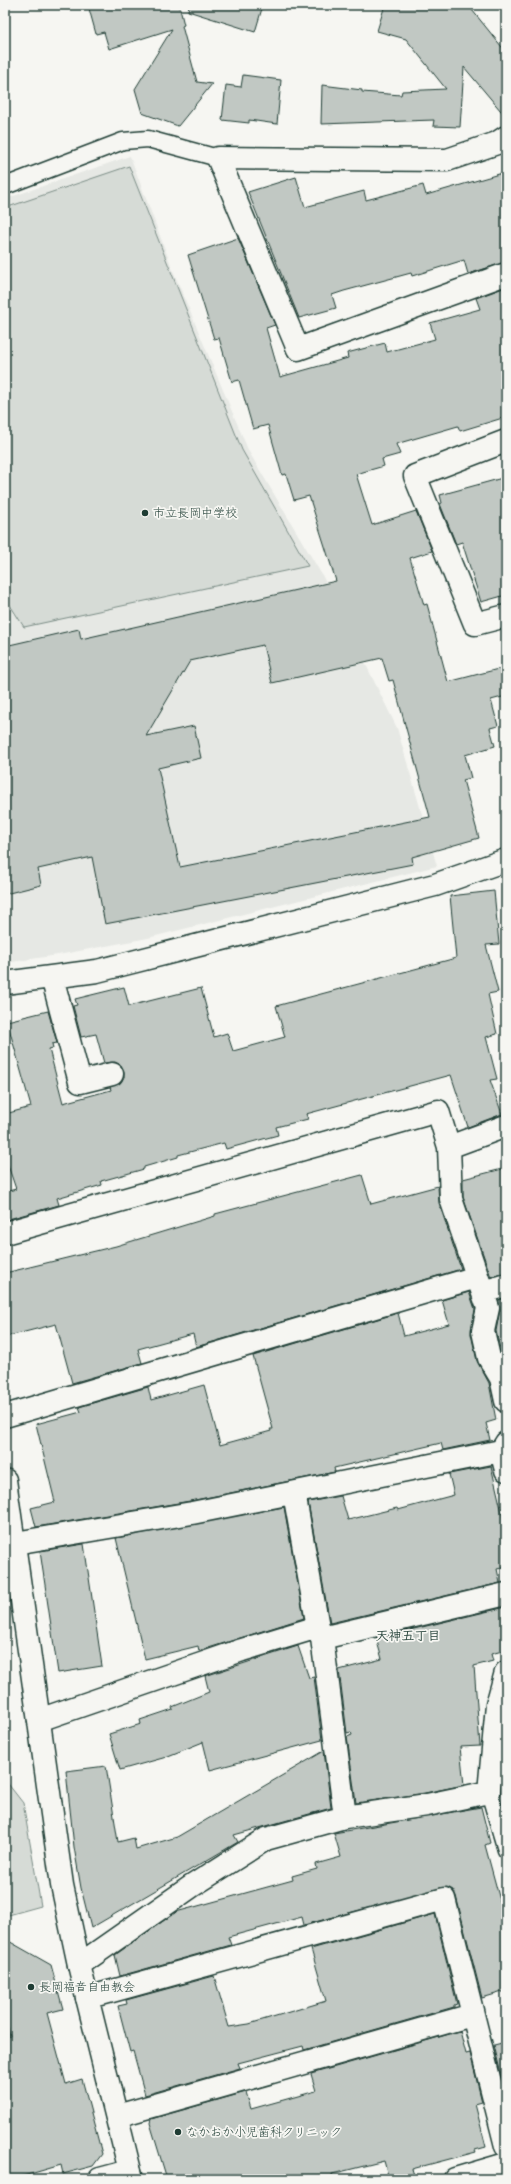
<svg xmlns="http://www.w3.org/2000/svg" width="511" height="2184" viewBox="0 0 511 2184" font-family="'Playpen Sans','Klee One',sans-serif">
  <rect width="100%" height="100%" fill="#f6f6f2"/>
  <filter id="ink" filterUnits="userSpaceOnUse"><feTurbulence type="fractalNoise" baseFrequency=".025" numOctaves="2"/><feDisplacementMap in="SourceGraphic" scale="8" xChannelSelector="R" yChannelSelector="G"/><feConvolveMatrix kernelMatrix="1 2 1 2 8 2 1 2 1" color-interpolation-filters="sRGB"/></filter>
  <g filter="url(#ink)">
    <!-- built -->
    <path fill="#e6e8e4" d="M130,156L174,273L249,452L322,575L397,728L437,866L148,938L58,955L5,963V199Z"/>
    <!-- green -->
    <path fill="#d6dbd6" stroke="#7a8c85" d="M129,166L242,450L308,566L24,627L8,602H5V208Z
      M5,1780L23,1803L41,1906L5,1916Z"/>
    <!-- building -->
    <path fill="#c1c8c3" stroke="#1f3d34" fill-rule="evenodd" d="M88,5H179L184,25L182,26L197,82L212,84L178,126L142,113L135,89L172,29L109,49L104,32L96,34Z
      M189,5H263L255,32L188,11Z
      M385,5H468L506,52V117L464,67L460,127L433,126L434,120L321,124L322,85L362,90V92L401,95L402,91L446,89L406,39L377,31Z
      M243,75L281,80L277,124L249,120V123L222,120L226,85L241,87Z
      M506,172V262L468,274L464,260L412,276L411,273L344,291L332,295L336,308L299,318L248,192L296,177L305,207L364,191L366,200L423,185L426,195Z
      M238,238L275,325L266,328L280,377L348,358L347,353L385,343L387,352L435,339L430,323L480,309L476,298L506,287V417L460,431L458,426L396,444L400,454L382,459L384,466L356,474L372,525L416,511L432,551L410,558L424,605L427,604L448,682L506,667V696L491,700L498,726L490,728L495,746L465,755L471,778L463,780L479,838L412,857L413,864L105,924L92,857L38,869L41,885L5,894V646L79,629L81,639L336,581L309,496L294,500L286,474L282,475L268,425L253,429L239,380L232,382L219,338L214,339L188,255ZM263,645L272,683L382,658L389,681L393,680L430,817L180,867L158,768L201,758L194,726L146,736L190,661Z
      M506,477V595L481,602L462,542L456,544L440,504L442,503L440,495Z
      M494,891L499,944L486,945L498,992L488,994L497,1034L486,1037L497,1079L490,1080L502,1114L468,1127L451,1075L306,1114L308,1119L276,1127L278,1135L226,1149L224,1143L178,1155V1157L144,1167V1169L101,1181L102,1185L57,1198L59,1205L5,1220V1192L16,1189L5,1157V1114L31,1107L7,1021L48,1011L57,1043L52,1044L53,1048L49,1049L63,1103L111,1090L110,1087L120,1083L124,1077V1071L121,1065L115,1062L104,1063L96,1034L81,1037L73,1006L77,1005L75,999L124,987L129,1006L201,988L214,1037L227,1033L233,1051L285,1037L276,1006L456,958L450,896Z
      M506,1168V1273L491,1277L463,1197V1179Z
      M362,1175L371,1204L438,1186L439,1203L461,1269L196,1347L193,1334L138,1349L142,1363L72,1383L56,1324L5,1337V1273L116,1246L215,1216V1214Z
      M469,1292L475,1309L471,1334L477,1361L489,1383L496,1420L486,1423L490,1440L443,1450L441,1443L334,1468L335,1472L190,1501L36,1527L31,1508L55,1502L36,1424L81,1412L79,1407L148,1387L151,1400L204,1385L220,1445L271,1431L270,1429H273L253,1356L398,1313L404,1336L449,1324L442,1300Z
      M506,1298V1362L501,1353L496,1331L500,1310L499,1300Z
      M491,1466L506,1530V1567L497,1569L500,1583L330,1623L308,1502L341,1496L348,1520L397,1508L398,1510L454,1495L449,1474Z
      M284,1507L304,1618L199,1651L198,1646L145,1659L116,1538Z
      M84,1544L102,1666L58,1673L40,1551Z
      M506,1607V1650L491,1654L493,1661L474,1666L480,1746L460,1747L464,1785L425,1793L356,1803L347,1737L352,1735L351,1732L347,1733L339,1670L382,1659L376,1638Z
      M298,1646L309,1678L314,1677L322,1740L210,1770L203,1742L163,1758L120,1770L109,1734L141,1724L140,1720L173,1709L172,1707L209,1692L205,1676Z
      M324,1751L331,1808L234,1835L238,1842L91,1928L81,1888L74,1847L66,1771L106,1766L118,1842L134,1838L136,1849L177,1837Z
      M481,1807L490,1843L485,1845L501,1904L506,1903V1991L482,1998L456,1896L453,1890L447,1887L304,1925L302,1917L228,1937L231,1945L120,1976L115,1955L176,1912L293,1880L292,1876L317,1869L316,1864L341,1857L334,1833Z
      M435,1914L457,2004L454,2005V2007L304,2050L303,2046L238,2063L240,2068L145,2095L133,2051L130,2052L118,2006L127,2004L126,2000L214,1976L229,2027L249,2024L326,2001L311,1949Z
      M5,1939L51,1965L63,2009L47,2013L66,2084L82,2079L102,2154L93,2166L63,2174L61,2165L13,2179H5V2038L10,2036L5,2016Z
      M460,2031L466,2054L470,2053L482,2102L475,2104L486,2147L475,2150L476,2152L412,2169L414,2175L398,2179H389L384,2161L332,2174L333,2179H167L150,2123L151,2119L246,2092L251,2109L316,2091L311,2074Z
      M506,2042V2095L494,2045Z"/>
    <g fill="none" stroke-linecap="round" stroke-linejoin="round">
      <!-- service casing -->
      <g stroke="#1f3d34" stroke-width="19">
        <path id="service" d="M5,186L123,141L148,139L218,158
          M489,1792L506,1850"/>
      </g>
      <!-- minor casing -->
      <g stroke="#1f3d34" stroke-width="25">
        <path id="minor" d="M506,137L497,143L447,160L218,158L298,349L506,274
          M506,441L415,476L475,624L506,616
          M52,977L80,1082L112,1074
          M5,983L97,971L435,885L506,860
          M449,1147L506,1126
          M5,1233L438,1111L449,1147L451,1199L488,1308L483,1331L489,1358L501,1378L506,1401
          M483,1292L506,1285
          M5,1416L477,1277
          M506,1443L501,1451L506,1470
          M294,1493L318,1627L322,1638L345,1817
          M15,1543L192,1513L501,1451
          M322,1638L506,1594
          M39,1720L242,1650L318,1627
          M79,1965L192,1886L266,1839L345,1817L427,1805L489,1792L497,1705L506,1672
          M87,1998L444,1899L506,2146
          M117,2116L472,2015
          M100,2179L130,2171
          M455,2179L506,2164"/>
      </g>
      <!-- tertiary casing -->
      <g stroke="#1f3d34" stroke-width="25">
        <path id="tertiary" d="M5,1480L62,1885L79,1965L132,2179"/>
      </g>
      <!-- service -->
      <use href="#service" stroke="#f6f6f2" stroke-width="16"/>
      <!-- minor -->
      <use href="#minor" stroke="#f6f6f2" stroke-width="22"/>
      <!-- tertiary -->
      <use href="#tertiary" stroke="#f6f6f2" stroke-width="22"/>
    </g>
  </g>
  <!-- markers -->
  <g fill="#1f3d34" stroke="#f6f6f2" stroke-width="1.5">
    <circle cx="145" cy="513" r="4"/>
    <circle cx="31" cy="1987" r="4"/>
    <circle cx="178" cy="2132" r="4"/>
  </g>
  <g text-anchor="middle" stroke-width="3.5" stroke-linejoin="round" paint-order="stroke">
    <!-- poi labels -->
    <g font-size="12" fill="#1f3d34" stroke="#f6f6f2" text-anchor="start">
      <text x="153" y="517">市立長岡中学校</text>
      <text x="39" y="1991">長岡福音自由教会</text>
      <text x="186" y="2136">なかおか小児歯科クリニック</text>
    </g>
    <!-- neighbourhood labels -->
    <g font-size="13" font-weight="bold" fill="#1f3d34" stroke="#f6f6f2">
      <text x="408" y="1640">天神五丁目</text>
    </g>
  </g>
  <!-- margin -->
  <rect width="511" height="2184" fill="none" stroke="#f6f6f2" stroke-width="20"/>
  <rect x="10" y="10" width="491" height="2164" fill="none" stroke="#1f3d34" stroke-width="1.5" filter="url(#ink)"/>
</svg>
